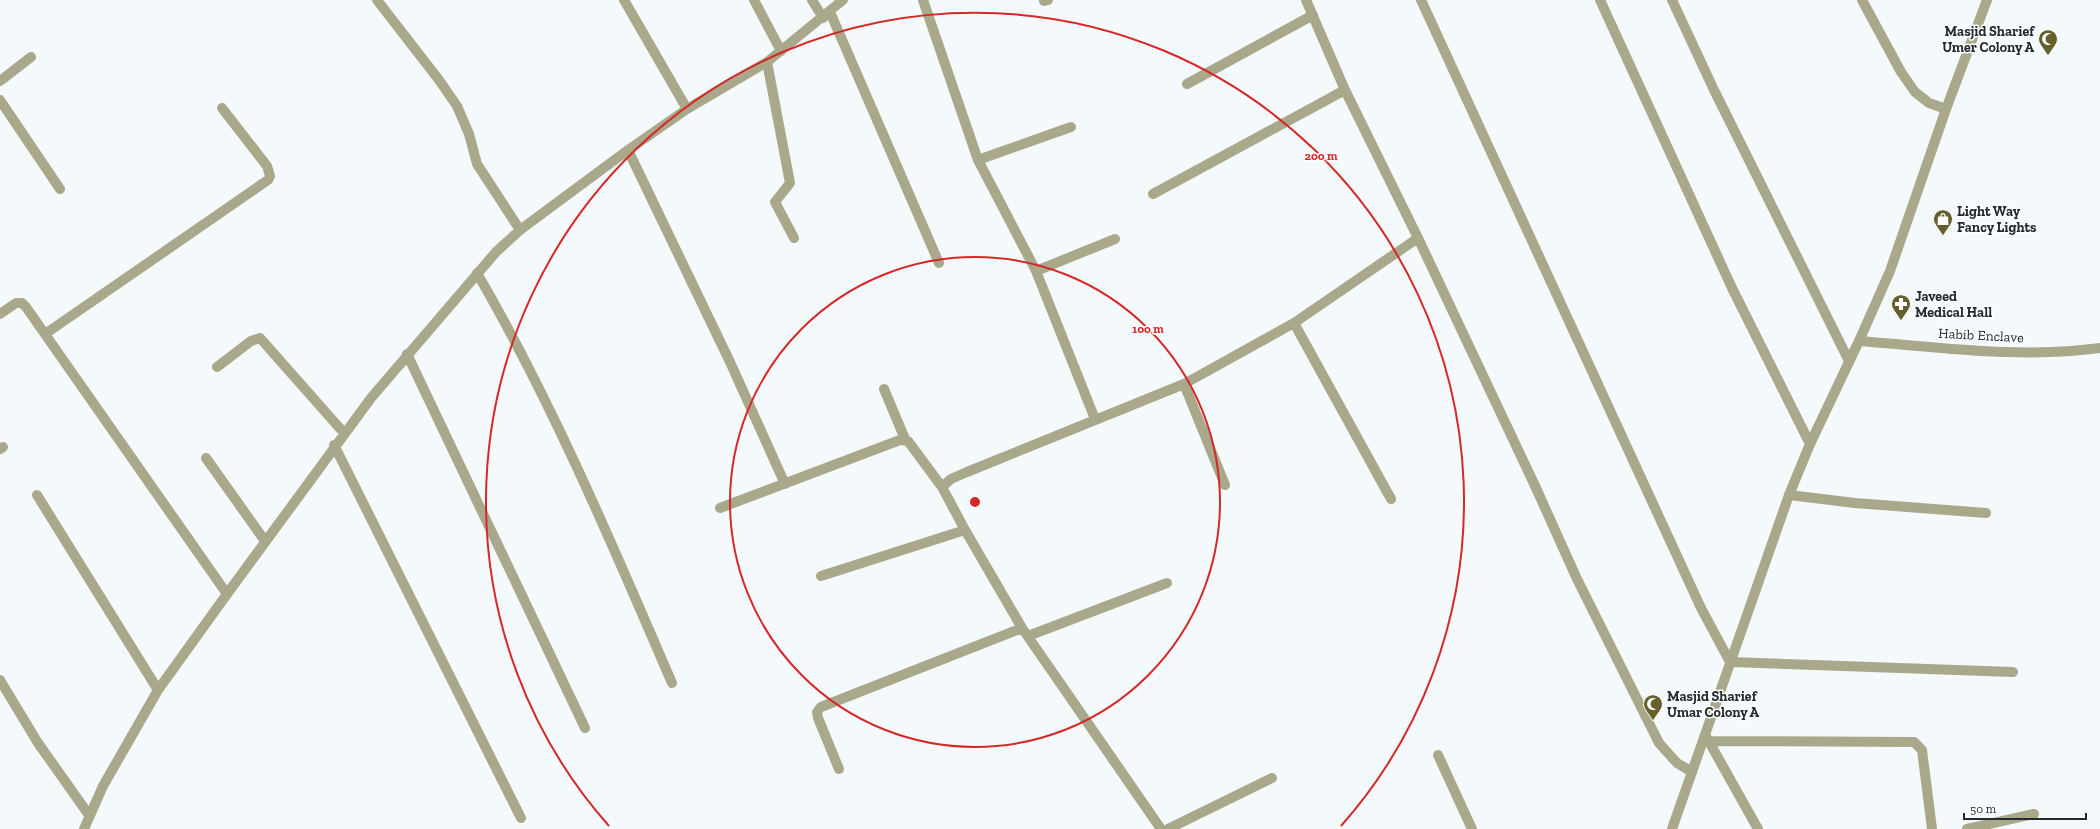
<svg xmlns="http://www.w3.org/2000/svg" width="2100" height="829" viewBox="0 0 2100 829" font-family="'Zilla Slab',serif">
  <rect width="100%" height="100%" fill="#f4f9fc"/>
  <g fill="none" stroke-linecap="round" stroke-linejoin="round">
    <!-- minor -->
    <path stroke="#aaa88a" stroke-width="10" d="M377,0L439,80L457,106L469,134L477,164L520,230
      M624,0L687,109
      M754,0L781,51
      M812,0L823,18
      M923,0L978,160L1036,271L1095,419
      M1306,0L1345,90L1418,238L1536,488L1577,579L1659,743L1677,763L1692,772
      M1421,0L1701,608L1730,662L2013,672
      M1600,0L1732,288L1810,444
      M1672,0L1714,90L1849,361
      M1862,0L1901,72L1915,92L1929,103L1946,109
      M1044,1L1048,0
      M830,12L939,263
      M767,62L790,183L775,202L794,238
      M0,81L31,57
      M1187,84L1313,15
      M0,100L60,189
      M628,150L730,362L785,484
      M978,160L1071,127
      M1153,194L1345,90
      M1036,271L1115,239
      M477,273C553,404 612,544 672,683
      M0,314L16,303H22L26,307L227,594
      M1294,323L1391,499
      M45,334L268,180L270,176L267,166L222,108
      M1859,341C1939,347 2021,359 2100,348
      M407,354L585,728
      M217,367L251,341L260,338L344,433
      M1184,384L1225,485
      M884,389L905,439
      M334,445L521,818
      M0,449L3,447
      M206,458L265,541
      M942,487L951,479L967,472L1184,384L1294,323L1418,238
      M37,495L158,690
      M1789,495L1855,503L1986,513
      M720,508L900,440L908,441L942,487L965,530L1022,628L1161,829
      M821,576L965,530
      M1028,636L1167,583
      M0,680L38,743L89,815
      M1707,738L1758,829
      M1709,741L1914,742L1922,750L1932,829
      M1438,755L1472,829
      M839,769L818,718L817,712L821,707L1022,628
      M84,829L103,786L158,690L227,594L371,398L496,252L520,230L628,150L687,109L767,62L843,0
      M1168,829L1272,778
      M1967,829L2034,814"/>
    <!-- tertiary -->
    <path stroke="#aaa88a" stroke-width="10" d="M1672,829L1789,495L1810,444L1859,341L1890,271L1946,109L1987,0"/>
  </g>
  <!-- distance rings -->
  <g fill="none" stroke="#d62828" stroke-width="2">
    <circle cx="975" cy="502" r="245"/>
    <path d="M609 826A489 489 0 1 1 1341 826"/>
  </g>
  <!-- icons -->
  <defs>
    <g id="mosque-pin" transform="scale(1)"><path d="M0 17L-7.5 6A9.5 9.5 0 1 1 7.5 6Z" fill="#645f2b" stroke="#fff"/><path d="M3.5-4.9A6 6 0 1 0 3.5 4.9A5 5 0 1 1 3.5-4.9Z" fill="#fff"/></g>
    <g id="shop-pin" transform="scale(1)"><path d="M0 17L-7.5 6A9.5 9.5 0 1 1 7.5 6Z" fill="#645f2b" stroke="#fff"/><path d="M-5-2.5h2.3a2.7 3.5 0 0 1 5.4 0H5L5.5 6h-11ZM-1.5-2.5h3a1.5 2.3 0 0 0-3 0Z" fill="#fff"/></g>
    <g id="pharmacy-pin" transform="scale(1)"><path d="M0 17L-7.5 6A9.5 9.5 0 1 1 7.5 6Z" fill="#645f2b" stroke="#fff"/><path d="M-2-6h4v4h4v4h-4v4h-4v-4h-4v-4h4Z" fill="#fff"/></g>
  </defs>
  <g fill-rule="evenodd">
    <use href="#mosque-pin" x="2048" y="39"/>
    <use href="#shop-pin" x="1943" y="219"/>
    <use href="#pharmacy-pin" x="1901" y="304"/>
    <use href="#mosque-pin" x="1653" y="704"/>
  </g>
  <g text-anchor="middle" stroke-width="3" stroke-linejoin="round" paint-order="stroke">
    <!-- poi labels -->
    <g font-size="14" font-weight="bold" fill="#232b30" stroke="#fff" text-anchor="start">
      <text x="2034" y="36" text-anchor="end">Masjid Sharief<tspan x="2034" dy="16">Umer Colony A</tspan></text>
      <text x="1957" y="216">Light Way<tspan x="1957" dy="16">Fancy Lights</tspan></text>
      <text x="1915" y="301">Javeed<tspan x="1915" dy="16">Medical Hall</tspan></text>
      <text x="1667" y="701">Masjid Sharief<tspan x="1667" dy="16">Umar Colony A</tspan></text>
    </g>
    <!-- street labels -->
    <g font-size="14" fill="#232b30" stroke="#fff">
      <text transform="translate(1981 335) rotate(3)" y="5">Habib Enclave</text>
    </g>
  </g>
  <circle cx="975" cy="502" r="6" fill="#d62828" stroke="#fff" stroke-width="2"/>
  <g font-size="12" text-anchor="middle" font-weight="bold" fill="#d62828" stroke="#fff" stroke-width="3" stroke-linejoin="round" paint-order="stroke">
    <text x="1321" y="160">200 m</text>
    <text x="1148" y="333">100 m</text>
  </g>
  <!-- scale -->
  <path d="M1964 813v6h122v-6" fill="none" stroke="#232b30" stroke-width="2"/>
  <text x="1970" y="813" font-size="12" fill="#232b30" stroke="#ffffff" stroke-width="3" paint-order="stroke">50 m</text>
</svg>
